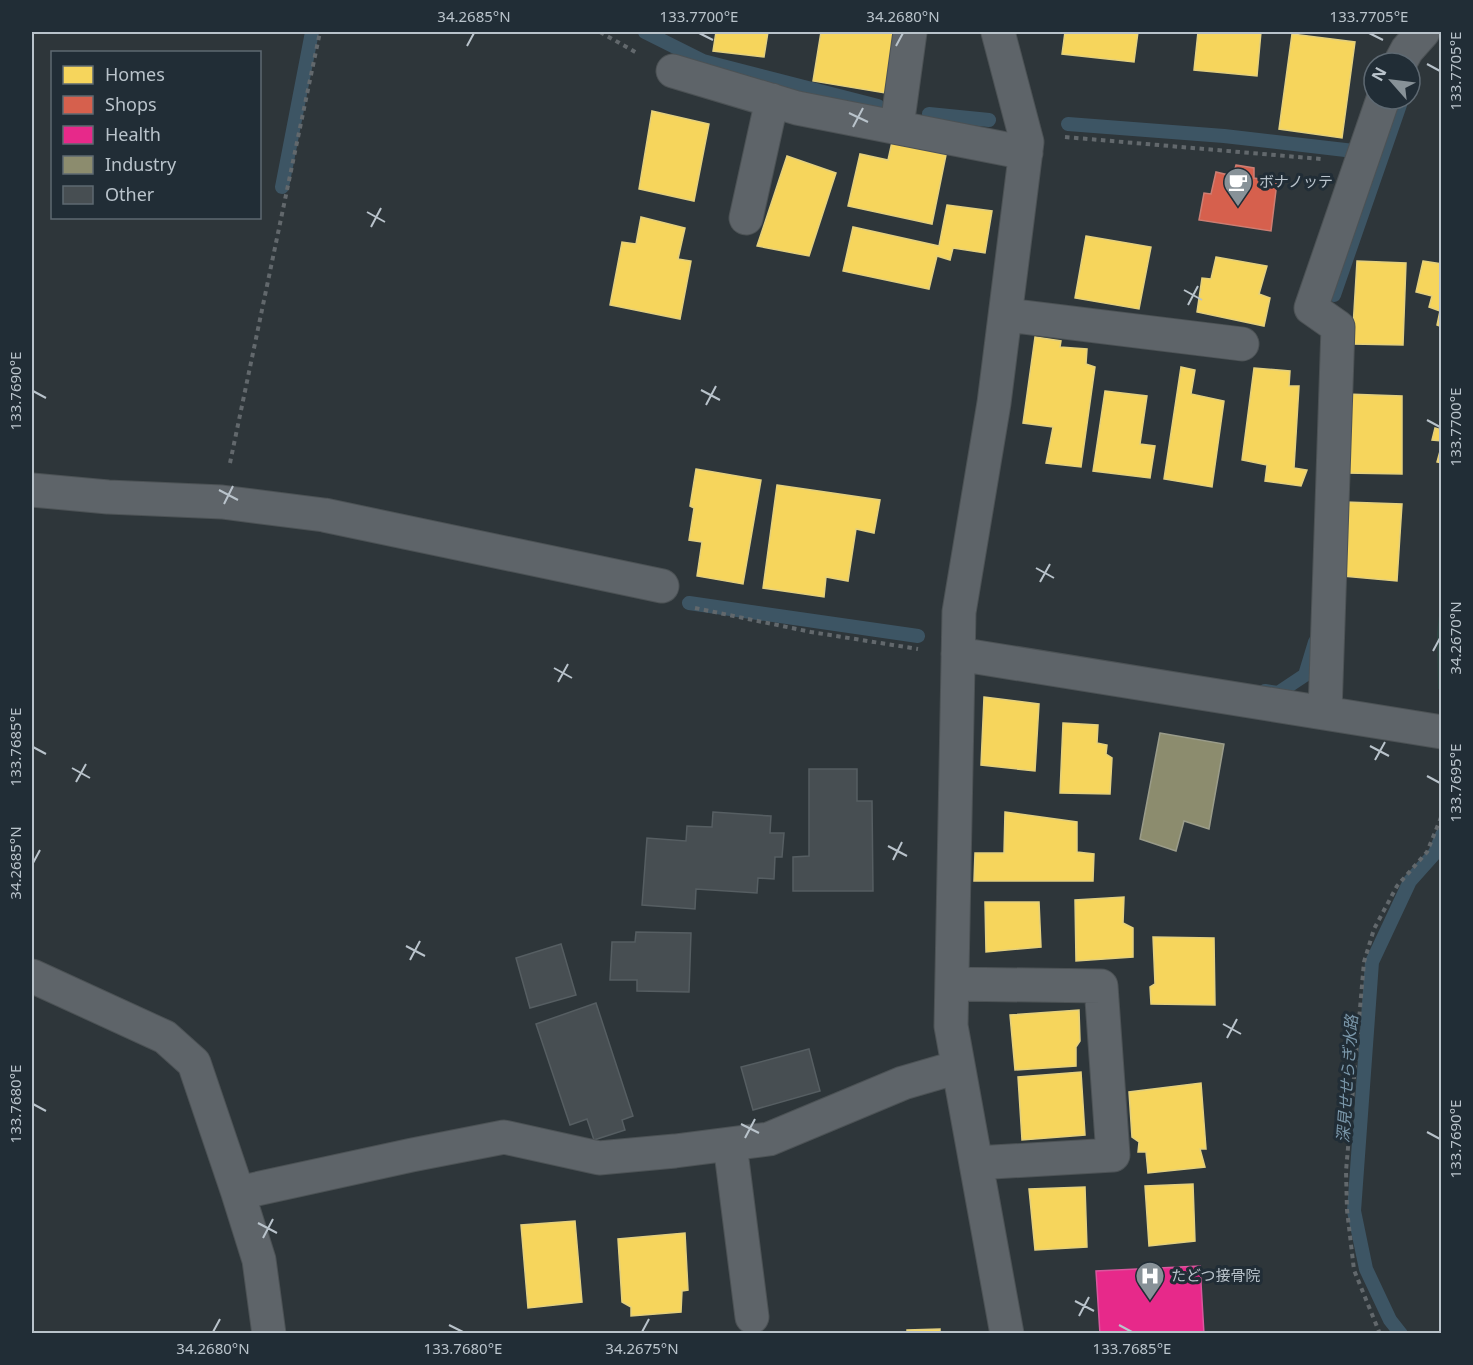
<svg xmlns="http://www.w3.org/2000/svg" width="1473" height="1365" viewBox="0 0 1473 1365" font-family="'Noto Sans','Noto Sans JP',sans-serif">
  <rect width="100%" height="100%" fill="#2e363a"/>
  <!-- green -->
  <path fill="#2d4341" d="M1441,595V689H1438L1437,634Z"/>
  <!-- homes -->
  <path fill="#f6d55c" stroke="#e4d07d" stroke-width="1.5" d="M716,32H768L764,57L713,51Z
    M821,32H894L885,93L813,81Z
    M1065,32H1138L1134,62L1062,54Z
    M1198,32H1261L1257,76L1194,70Z
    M1292,34L1355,42L1342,138L1279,129Z
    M652,111L709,124L694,201L639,189Z
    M892,142L946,155L932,224L848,206L860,154L888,160Z
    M787,156L836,173L809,256L757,246Z
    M947,205L992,211L985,253L953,248L950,260L937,256L929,289L843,271L853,227L939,246Z
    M641,217L685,228L678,259L691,261L680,319L610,305L622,242L636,244Z
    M1086,236L1151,247L1139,309L1075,298Z
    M1216,257L1267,266L1259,294L1270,298L1264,326L1197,312L1202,278L1211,279Z
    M1357,261L1406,263L1403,345L1352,344Z
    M1423,261L1442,264V327L1437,325L1440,311L1429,307L1432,296L1416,292Z
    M1035,337L1061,341L1060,347L1087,349L1086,364L1095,367L1081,467L1046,463L1053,427L1023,423Z
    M1181,367L1195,370L1191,394L1224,401L1212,487L1164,479Z
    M1254,368L1290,371L1289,386H1299L1294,468L1307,470L1301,486L1265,481L1267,465L1242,460Z
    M1105,391L1147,396L1140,444L1155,446L1150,478L1093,471Z
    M1346,394L1402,396V474L1345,473Z
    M1435,428L1442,430V441L1432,440Z
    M1442,444V463L1437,462Z
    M696,469L761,480L743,584L697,576L702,542L689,540L694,508L690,506Z
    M777,485L880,500L874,533L856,529L848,581L826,577L824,597L763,588Z
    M1345,502L1402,504L1397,581L1343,576Z
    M984,697L1039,704L1035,771L981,765Z
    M1063,723L1098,725L1097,743L1107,745L1106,754L1112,758L1110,794L1060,793Z
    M1005,812L1077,822V852L1094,854L1093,881H974L975,853H1004Z
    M1124,897L1123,923L1133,928V957L1076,961L1075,900Z
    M985,902H1039L1041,947L986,952Z
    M1153,937L1214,938L1215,1005L1151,1004L1150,987L1155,984Z
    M1079,1010L1080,1041L1076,1047V1066L1015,1070L1010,1015Z
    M1081,1072L1085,1135L1022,1140L1018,1077Z
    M1201,1083L1206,1149H1200L1205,1167L1148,1173L1146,1152H1138L1139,1142L1132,1137L1129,1092Z
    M1193,1184L1195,1241L1149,1246L1145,1186Z
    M1085,1187L1087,1247L1035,1250L1029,1189Z
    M575,1221L582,1302L528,1308L521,1225Z
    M685,1233L688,1290L682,1291L681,1312L631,1316V1307L622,1302L618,1239Z
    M940,1329V1334H907V1330Z"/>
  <!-- shops -->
  <path fill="#d6604d" stroke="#cd7e73" stroke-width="1.5" d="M1236,165L1254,168V178L1277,182L1271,231L1199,220L1204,193L1211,194L1216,172L1233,176Z"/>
  <!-- health -->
  <path fill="#e7298a" stroke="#d9579e" stroke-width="1.5" d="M1200,1266L1204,1334H1100L1096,1271Z"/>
  <!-- industry -->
  <path fill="#8c8c6e" stroke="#9a9c8a" stroke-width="1.5" d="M1160,733L1224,744L1209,829L1184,821L1176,851L1140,839Z"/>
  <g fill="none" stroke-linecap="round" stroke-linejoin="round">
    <!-- stream -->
    <path stroke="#3d5564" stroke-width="14" d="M645,32L703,61L878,106
      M929,114L989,120
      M1068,124L1224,136L1354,151
      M282,187L312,32
      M1334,295L1402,99
      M689,603L918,636
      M1265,691L1278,693L1305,675L1315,642
      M1401,1334L1390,1320L1366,1269L1354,1211L1372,962L1410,881L1435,853L1442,835"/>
  </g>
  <!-- building -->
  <path fill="#474e52" stroke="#565e62" stroke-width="1.5" d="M809,769H857V801H872L873,891H793V857L809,856Z
    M713,812L771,816L770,833H784L782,857H775L774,879L758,878L757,893L696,889L695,909L642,905L647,838L686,841L687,826L712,827Z
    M636,932L691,933L689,992L637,991V980H610L612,942H635Z
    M561,944L576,995L530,1008L516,958Z
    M596,1003L633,1116L622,1120L625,1130L594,1140L587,1119L570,1125L536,1024Z
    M809,1049L820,1091L753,1110L741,1067Z"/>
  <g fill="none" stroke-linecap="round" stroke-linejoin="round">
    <!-- minor casing -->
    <g stroke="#4c5255" stroke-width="35">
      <path id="minor" d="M998,32L1027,142L994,403L959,612L951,1026L1007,1334
        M1400,63L1407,50L1423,32
        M673,71L797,108L1026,153
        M897,126L910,32
        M746,218L772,100
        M1006,315L1242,344
        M32,490L108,497L222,502L324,515L662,586
        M958,654L1442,732
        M1325,712L1338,327L1311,308L1383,99
        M32,976L165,1037L194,1063L238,1193L259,1260L269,1334
        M952,984L1101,986L1113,1155L976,1163
        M730,1144L752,1317
        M238,1193L412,1155L504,1137L599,1158L675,1151L769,1139L903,1083L958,1067"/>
    </g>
    <!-- path -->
    <path stroke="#62686c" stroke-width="4" stroke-dasharray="4.5 4.5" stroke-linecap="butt" d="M600,32L637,53
      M1065,137L1321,159
      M230,463L320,32
      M695,608L811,632L918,649
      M1380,1334L1354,1270L1347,1210L1346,1171L1364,962L1374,929L1397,886L1427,852L1442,815"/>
    <!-- minor -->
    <use href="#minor" stroke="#5e6469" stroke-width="33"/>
  </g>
  <!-- ticks -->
  <path fill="none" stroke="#b9c3cb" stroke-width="2" d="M699,33L713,40M1369,33L1383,40M467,46L474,33M896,46L903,33M1427,64L1440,71M849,113L868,122M853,127L863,108M367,212L385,222M371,227L381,208M1184,290L1202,300M1188,305L1198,286M701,390L720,400M33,391L46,398M706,405L716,386M1427,420L1440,427M219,490L238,500M224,504L233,486M1036,568L1054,578M1040,582L1050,564M1433,651L1440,638M554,668L572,678M558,682L568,664M1370,746L1389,756M33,747L46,754M1375,760L1385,742M72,768L90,778M1427,776L1440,783M76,782L86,764M888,846L907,856M893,860L902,842M33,863L40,850M406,946L425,956M410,960L420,941M1223,1024L1241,1034M1227,1038L1237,1019M33,1104L46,1111M741,1124L759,1133M1427,1132L1440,1139M745,1138L755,1119M258,1223L277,1233M263,1238L273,1219M1075,1301L1094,1311M1079,1316L1089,1297M449,1325L463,1332M1119,1325L1132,1332M213,1332L220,1319M642,1332L649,1319"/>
  <!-- icons -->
  <defs>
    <g id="cafe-pin" transform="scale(1.5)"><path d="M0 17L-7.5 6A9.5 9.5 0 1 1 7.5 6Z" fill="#889298" stroke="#212d36"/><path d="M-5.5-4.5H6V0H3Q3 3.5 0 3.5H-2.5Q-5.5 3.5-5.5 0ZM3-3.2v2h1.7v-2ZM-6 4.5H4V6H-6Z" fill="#fff"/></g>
    <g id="hospital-pin" transform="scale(1.5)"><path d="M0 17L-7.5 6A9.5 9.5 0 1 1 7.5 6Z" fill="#889298" stroke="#212d36"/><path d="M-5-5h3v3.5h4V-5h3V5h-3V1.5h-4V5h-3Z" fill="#fff"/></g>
  </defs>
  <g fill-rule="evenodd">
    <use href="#cafe-pin" x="1238" y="182"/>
    <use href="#hospital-pin" x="1150" y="1276"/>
  </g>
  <g text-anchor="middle" stroke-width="6" stroke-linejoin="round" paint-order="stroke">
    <!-- poi labels -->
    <g font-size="15" fill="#b9c3cb" stroke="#212d36" text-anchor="start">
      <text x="1259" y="187">ボナノッテ</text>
      <text x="1171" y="1281">たどつ接骨院</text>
    </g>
    <!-- water labels -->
    <g font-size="16" font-style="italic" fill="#7b98ab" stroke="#212d36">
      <text transform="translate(1347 1079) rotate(-86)" y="6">深見せせらぎ水路</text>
    </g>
  </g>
  <!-- border -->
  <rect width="1473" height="1365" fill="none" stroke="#212d36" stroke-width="66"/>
  <!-- legend -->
  <rect x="51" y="51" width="210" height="168" fill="#212d36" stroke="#5e6972" stroke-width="1.5"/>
  <rect x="63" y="66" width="30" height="18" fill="#f6d55c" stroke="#5e6972" stroke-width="1.5"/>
  <text x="105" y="81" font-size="18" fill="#b9c3cb">Homes</text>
  <rect x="63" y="96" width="30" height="18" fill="#d6604d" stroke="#5e6972" stroke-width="1.5"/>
  <text x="105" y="111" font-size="18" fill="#b9c3cb">Shops</text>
  <rect x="63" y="126" width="30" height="18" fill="#e7298a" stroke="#5e6972" stroke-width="1.5"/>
  <text x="105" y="141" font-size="18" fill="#b9c3cb">Health</text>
  <rect x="63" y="156" width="30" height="18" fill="#8c8c6e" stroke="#5e6972" stroke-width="1.5"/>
  <text x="105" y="171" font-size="18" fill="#b9c3cb">Industry</text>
  <rect x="63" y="186" width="30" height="18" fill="#474e52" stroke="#5e6972" stroke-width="1.5"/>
  <text x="105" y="201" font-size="18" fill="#b9c3cb">Other</text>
  <!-- north arrow -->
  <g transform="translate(1392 81) rotate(298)"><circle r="28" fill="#212d36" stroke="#5e6972" stroke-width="1.5"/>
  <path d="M0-4.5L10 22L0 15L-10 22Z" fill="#889298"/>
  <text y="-9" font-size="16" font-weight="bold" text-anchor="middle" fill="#b9c3cb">N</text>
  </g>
  <rect x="33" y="33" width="1407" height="1299" fill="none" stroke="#b9c3cb" stroke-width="2"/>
  <g font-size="15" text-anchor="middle" fill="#b9c3cb">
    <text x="474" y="22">34.2685°N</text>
    <text x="699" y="22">133.7700°E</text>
    <text x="903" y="22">34.2680°N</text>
    <text x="1369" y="22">133.7705°E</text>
    <text transform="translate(1456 71) rotate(-90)" y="5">133.7705°E</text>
    <text transform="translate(16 391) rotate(-90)" y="5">133.7690°E</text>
    <text transform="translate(1456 427) rotate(-90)" y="5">133.7700°E</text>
    <text transform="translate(1456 638) rotate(-90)" y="5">34.2670°N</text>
    <text transform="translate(16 747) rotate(-90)" y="5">133.7685°E</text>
    <text transform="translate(1456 783) rotate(-90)" y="5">133.7695°E</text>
    <text transform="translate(16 863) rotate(-90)" y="5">34.2685°N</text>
    <text transform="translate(16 1104) rotate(-90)" y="5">133.7680°E</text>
    <text transform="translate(1456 1139) rotate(-90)" y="5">133.7690°E</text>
    <text x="213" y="1354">34.2680°N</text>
    <text x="463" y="1354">133.7680°E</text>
    <text x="642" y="1354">34.2675°N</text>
    <text x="1132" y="1354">133.7685°E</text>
  </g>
</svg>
